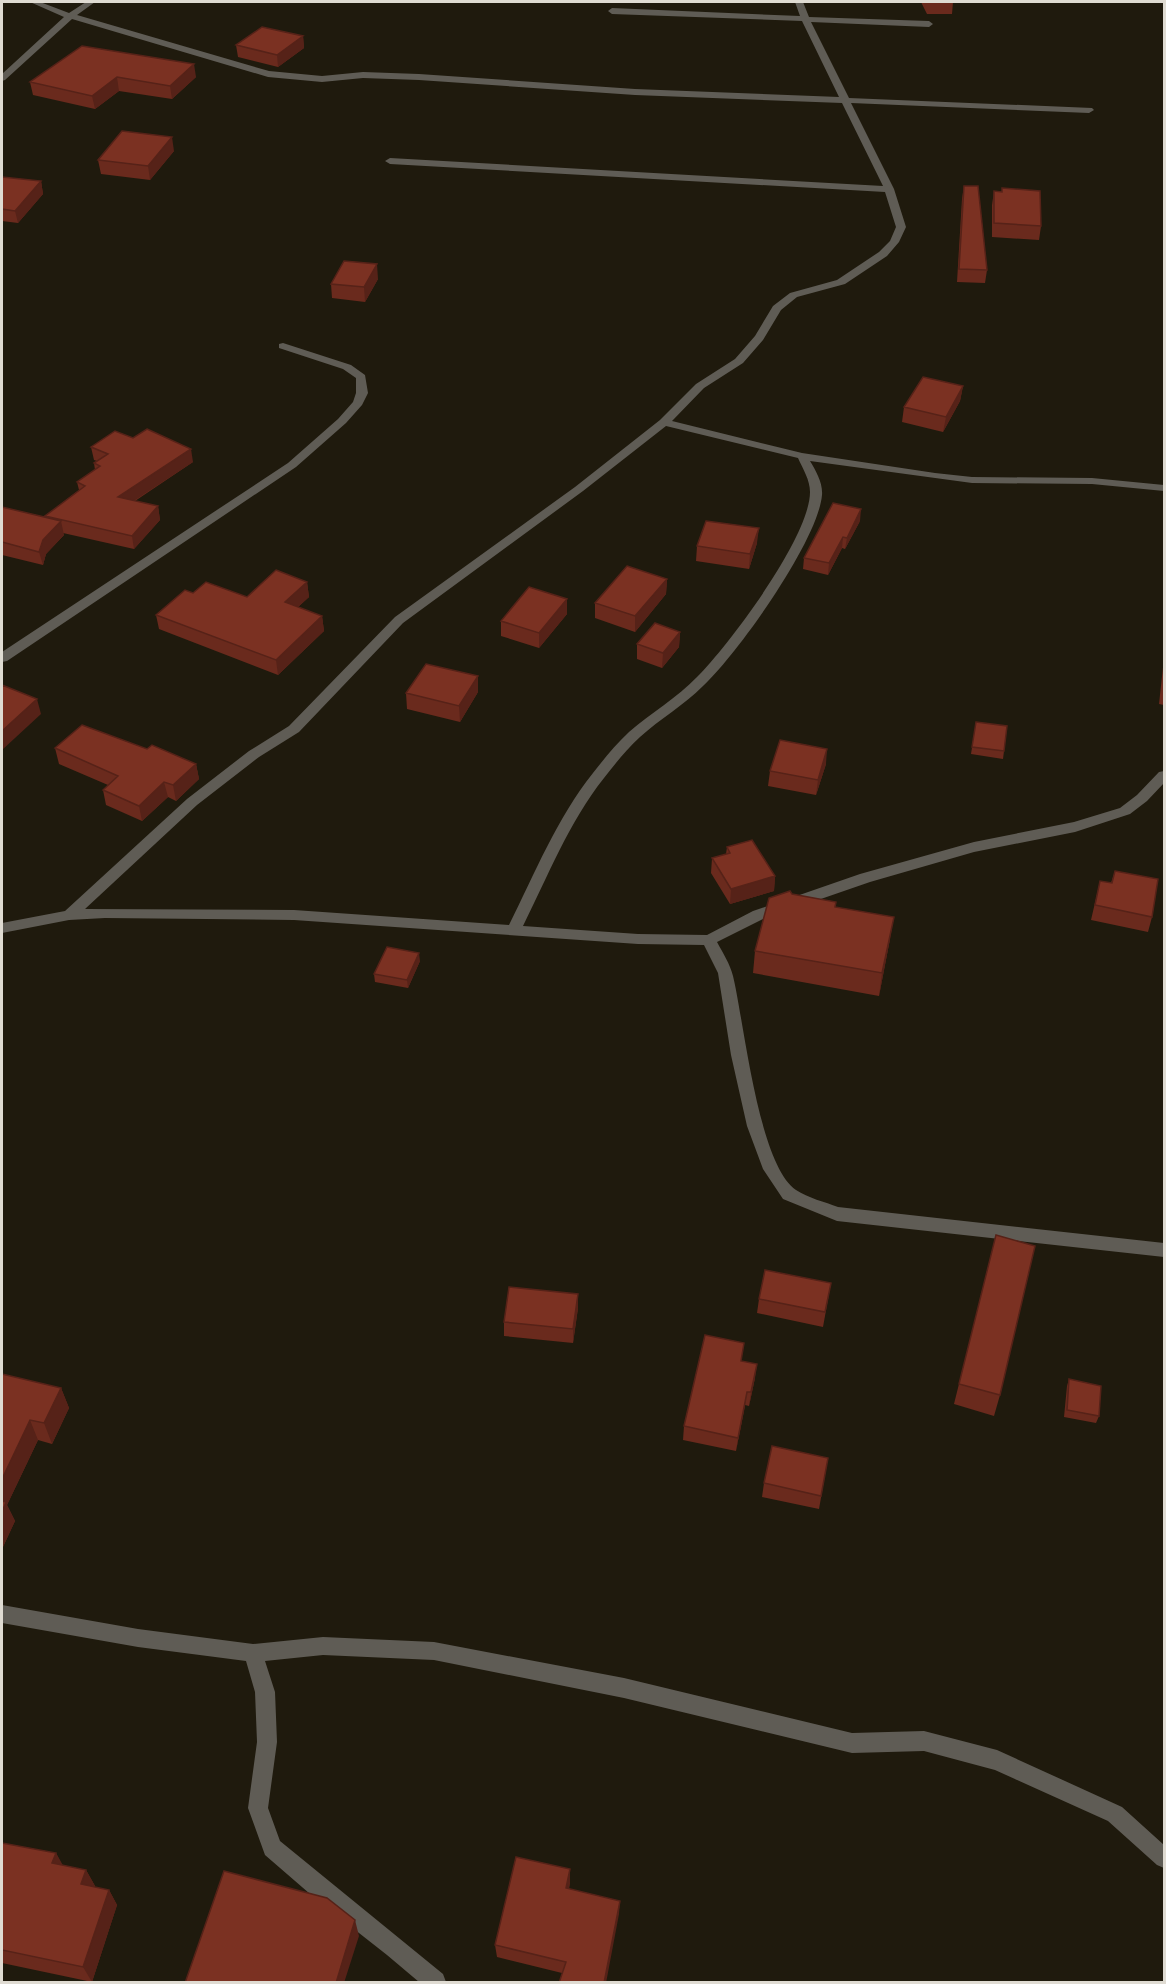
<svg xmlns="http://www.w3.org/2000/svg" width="1166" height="1984" viewBox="0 0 1166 1984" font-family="'Source Sans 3',sans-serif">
  <rect width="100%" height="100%" fill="#1f1a0d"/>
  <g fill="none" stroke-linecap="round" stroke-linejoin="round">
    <!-- street -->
    <path fill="#5f5c55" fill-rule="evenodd" d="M30,2H40L69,13L86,2H95L77,15L269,71L322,76L363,72L419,74L635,89L839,97L802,21L612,14L608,11L612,8L800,16L795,2H803L809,17L929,21L933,24L929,27L811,22L849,98L1092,108L1094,110L1089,113L851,103L894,189L906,227L899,242L887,256L845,284L797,297L781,310L763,340L743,363L704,388L672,421L802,453L935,473L972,477L1092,478L1164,485V491L1092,484L972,483L810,461C816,471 823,483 822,495C818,541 738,653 703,686C684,705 660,719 640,737C626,750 615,764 604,778C569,822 548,876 523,926L638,934L707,935L753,911L860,874L974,842L1074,822L1120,808L1137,795L1159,772L1164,771V783L1147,801L1130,814L1075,832L974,852L870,882L763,919L717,942C723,953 730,964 733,976C744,1021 758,1164 796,1190C808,1198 825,1202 838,1207L1164,1243V1257L837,1221L783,1199L763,1169L747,1126L731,1055L718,973L704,945L638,944L294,920L105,918L69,920L2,933V923L65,911L187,799L249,751L289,726L395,617L575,487L660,420L696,384L735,359L755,336L773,306L790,293L837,280L879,252L890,241L896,227L885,192L390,164L385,161L390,158L883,186L842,103L635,95L419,80L363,78L322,82L268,77L72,19L5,80L2,81V74L64,17ZM666,426L798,458C803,469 810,480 810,492C810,537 729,645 697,677C677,698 651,713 629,732C616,744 604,759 593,773C557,818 535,873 509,925L294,910L85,909L197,805L259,757L299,732L403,623L583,491Z
      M283,343L351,365L365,375L368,393L362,405L346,423L296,467L7,661L2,662V652L288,463L338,419L353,402L356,393V378L343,369L279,348V344Z
      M2,1605L138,1629L253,1644L323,1637L434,1642L624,1678L852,1733L924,1731L997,1750L1122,1807L1164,1845V1868L1157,1865L1108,1821L995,1770L924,1751L852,1753L624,1698L434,1660L323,1655L265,1661L275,1692L277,1742L268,1808L280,1841L443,1974L446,1982H419L387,1955L317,1900L265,1855L248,1808L257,1742L255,1692L246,1661L138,1647L2,1623Z"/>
  </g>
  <!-- wall -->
  <path fill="#6a2a1d" d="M921,2H953L952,14H927Z
    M303,36L304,48L278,67L238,57L236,45Z
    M82,46L196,77L172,99L119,91L95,109L33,95L30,82Z
    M174,151L150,180L101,174L98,160Z
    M2,177L41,181L43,194L18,223L2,221Z
    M964,186L987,270L985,283L957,282L962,199Z
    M1002,188L1041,226L1039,240L992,237V205L994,191L1002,192Z
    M378,279L365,302L332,298L331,284Z
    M963,386L960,401L943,432L902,422L904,407Z
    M91,447L193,462L135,501L158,506L160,520L134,549L63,533L64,535L46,554L43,565L2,555V507L45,517V516L79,490L77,482L95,470L94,463L97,461L94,460Z
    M860,521L845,549L842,548L828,575L803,569L804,558Z
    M757,543L749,569L696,561L697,546Z
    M667,579L666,594L635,632L595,618V603Z
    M307,582L309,597L298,607L322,616L324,631L278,675L159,629L156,615L193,593L247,597Z
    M567,599V614L539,648L501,636V621Z
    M680,632L679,647L662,668L637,659V644Z
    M1164,658V705L1159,704Z
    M478,692L460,722L407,709L406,693Z
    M976,722L1004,751L1003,759L971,754Z
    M55,748L147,749L196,764L199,779L176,801L168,797L142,821L106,805L103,790L108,785L59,764Z
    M826,764L816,795L768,786L770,771Z
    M727,847L775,876L774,891L730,904L711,873L712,858L726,854Z
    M1115,871L1152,917L1148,932L1091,920L1100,881L1111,883Z
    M792,894L836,907L890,939L879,996L753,973L755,951Z
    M420,961L408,988L375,982L374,974Z
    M996,1235L1000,1395L994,1416L954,1404Z
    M831,1283L823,1327L757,1313L759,1299Z
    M578,1294V1308L573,1343L504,1336V1322Z
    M742,1361L755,1378L749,1406L745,1405L736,1451L683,1440L684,1426Z
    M2,1374L61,1388L69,1408L52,1444L38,1440L7,1505L15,1521L2,1549Z
    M1069,1379L1099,1416L1096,1423L1064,1417L1067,1386Z
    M828,1458L819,1509L762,1497L764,1483Z
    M2,1843L56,1853L62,1865L86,1870L95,1886L94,1887L109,1890L117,1905L92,1982L2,1963Z
    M570,1869V1882L569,1889L619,1914L562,1973L497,1957L495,1945Z"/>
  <!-- shaded-wall -->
  <path fill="#562218" d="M303,36L304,48L278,67L277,55Z
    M194,64L196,77L172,99L170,86Z
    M117,77L119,91L95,109L92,96Z
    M172,137L174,151L150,180L148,166Z
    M41,181L43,194L18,223L15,211Z
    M377,264L378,279L365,302L364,287Z
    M963,386L960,401L943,432L946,417Z
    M191,449L193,462L120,510L118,497Z
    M158,506L160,520L134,549L132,536Z
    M861,509L860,521L845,549L847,538Z
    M61,521L64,535L46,554L43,565L39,552L43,540Z
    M759,528L757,543L749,569L750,554Z
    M843,537L842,548L828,575L829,563Z
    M667,579L666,594L635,632V616Z
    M307,582L309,597L287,617L285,602Z
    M567,599V614L539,648V633Z
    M322,616L324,631L278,675L276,660Z
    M680,632L679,647L662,668L663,653Z
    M478,676V692L460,722L459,706Z
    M37,699L41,714L2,750V731Z
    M827,749L826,764L816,795L818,780Z
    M196,764L199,779L176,801L173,785Z
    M164,782L168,797L142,821L139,806Z
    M775,876L774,891L730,904L731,889Z
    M894,917L890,939L879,996L882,973Z
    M419,953L420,961L408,988L407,980Z
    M578,1294V1308L573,1343V1329Z
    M757,1364L755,1378L749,1406L751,1392Z
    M61,1388L69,1408L52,1444L44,1423Z
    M747,1392L745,1405L736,1451L738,1438Z
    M30,1420L38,1440L7,1505L15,1521L2,1549V1479Z
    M56,1853L65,1869L52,1863Z
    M570,1869V1882L566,1901V1888Z
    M86,1870L95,1886L90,1900L81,1884Z
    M109,1890L117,1905L92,1982L83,1967Z
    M620,1901L619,1914L606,1983H604Z
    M355,1920L359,1936L344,1983H336Z"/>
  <!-- building -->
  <path fill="#7b3122" stroke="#562218" stroke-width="1.5" d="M262,27L303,36L277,55L236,45Z
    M82,46L194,64L170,86L117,77L92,96L30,82Z
    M122,131L172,137L148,166L98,160Z
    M2,177L41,181L15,211L2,209Z
    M964,186H978L987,270L959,269Z
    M1002,188L1040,191L1041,226L994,223V191L1002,192Z
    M344,261L377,264L364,287L331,284Z
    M923,377L963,386L946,417L904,407Z
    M147,429L191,449L118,497L158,506L132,536L45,516L85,486L77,482L100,466L94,463L108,454L91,447L115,431L133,438Z
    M833,503L861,509L847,538L843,537L829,563L804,558Z
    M2,507L61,521L43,540L39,552L2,542Z
    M706,521L759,528L750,554L697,546Z
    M627,566L667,579L635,616L595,603Z
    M276,570L307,582L285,602L322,616L276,660L156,615L185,590L193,593L206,582L247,597Z
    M529,587L567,599L539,633L501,621Z
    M655,623L680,632L663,653L637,644Z
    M426,664L478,676L459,706L406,693Z
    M2,685L37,699L2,731Z
    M976,722L1007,726L1004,751L972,747Z
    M82,725L147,749L152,745L196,764L173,785L164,782L139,806L103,790L118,776L55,748Z
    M780,740L827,749L818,780L770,771Z
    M752,840L775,876L731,889L712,858L730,853L727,847Z
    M1115,871L1158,879L1152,917L1095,905L1100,881L1112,883Z
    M790,891L792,894L836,902L835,907L894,917L882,973L755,951L769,898Z
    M387,947L419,953L407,980L374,974Z
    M996,1235L1035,1246L1000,1395L959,1384Z
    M765,1270L831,1283L825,1312L759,1299Z
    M509,1287L578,1294L573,1329L504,1322Z
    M705,1335L744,1343L741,1361L757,1364L751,1392H747L738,1438L684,1426Z
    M2,1374L61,1388L44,1423L30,1420L2,1479Z
    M1069,1379L1101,1386L1099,1416L1067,1410Z
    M772,1446L828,1458L821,1496L764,1483Z
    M2,1501L6,1502L2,1512Z
    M2,1843L56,1853L52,1863L86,1870L81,1884L109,1890L83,1967L2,1950Z
    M516,1857L570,1869L566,1888L620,1901L604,1983H559L566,1962L495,1945Z
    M224,1871L327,1898L355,1920L336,1983H185Z"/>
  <!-- border -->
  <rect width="1166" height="1984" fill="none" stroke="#dfdbd2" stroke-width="6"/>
</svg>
